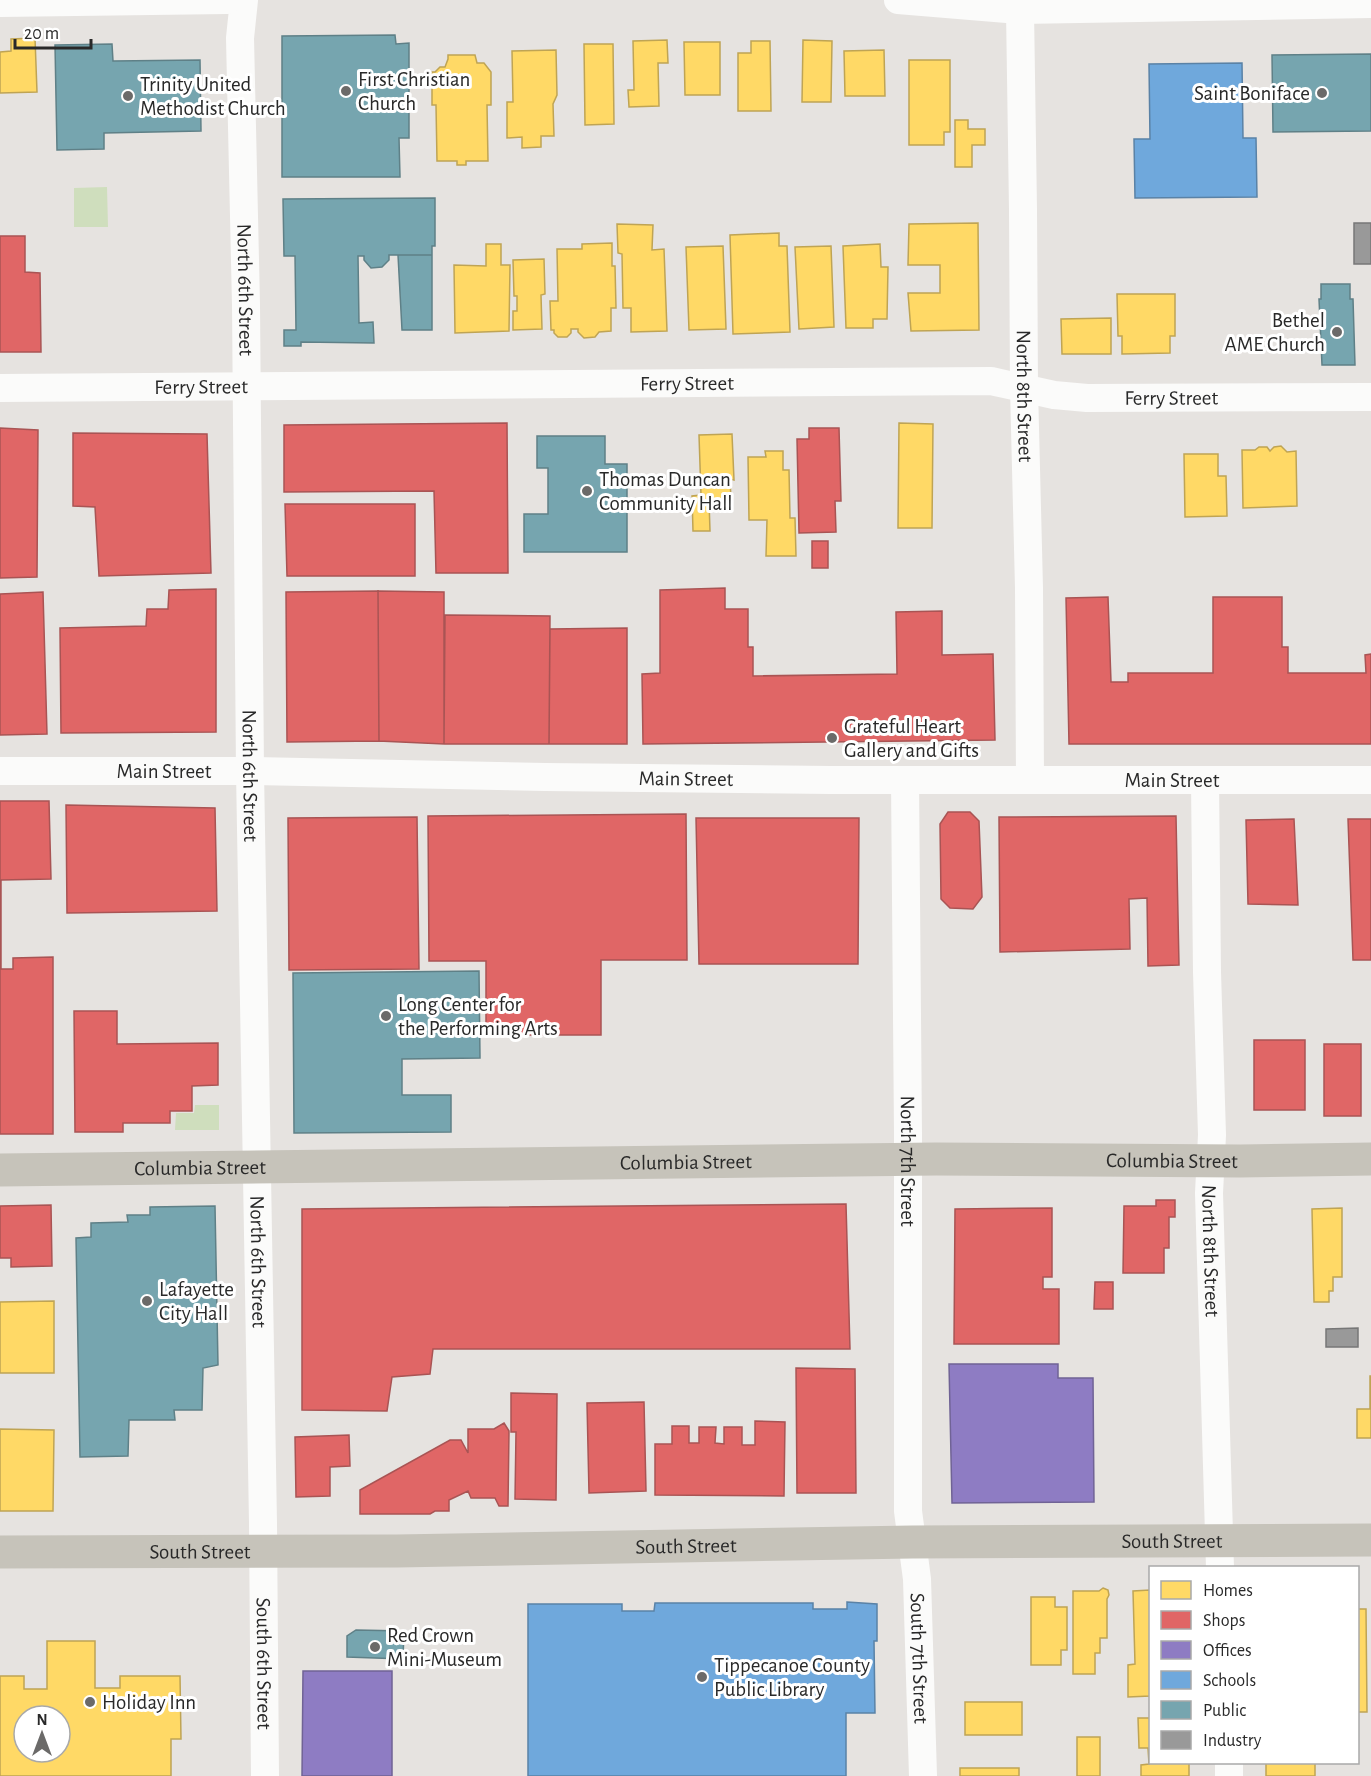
<svg xmlns="http://www.w3.org/2000/svg" width="1371" height="1776" viewBox="0 0 1371 1776" font-family="'Alegreya Sans',sans-serif">
  <rect width="100%" height="100%" fill="#e6e3e0"/>
  <!-- green -->
  <path fill="#cfdebd" d="M107,187L108,227H74V188Z
    M195,1105H219V1130H175L176,1113H194Z"/>
  <!-- homes -->
  <path fill="#ffd966" stroke="#bfa454" stroke-width="1.5" fill-rule="evenodd" d="M35,38L37,92L0,93V52L11,51V39Z
    M667,40L668,63H658L659,106L629,107L628,90H634L633,41Z
    M803,40L832,41L831,102H802Z
    M751,41H770L771,111H738V53H751Z
    M684,42H720V95H685Z
    M584,44H613L614,124L585,125Z
    M556,50L557,95L553,104L554,136H541V147L522,148V137L507,138V102H513L512,51Z
    M884,50L885,96H845L844,51Z
    M448,55H475L477,63H484L491,72V105H487L488,161H466V165H457V161H437L436,105H432V72H435L440,67H445L448,59Z
    M909,60H950V132H944V145H909Z
    M955,120H968V129H985V145H972V167H955Z
    M978,223L979,330L911,331L908,293H940V265H908L909,224Z
    M617,224L653,225L652,250L664,249L667,331L631,332V308H623L622,254L618,253Z
    M779,233V246H787L790,332L733,334L730,235Z
    M612,243V266H615L616,308H611V331L599,332L595,337L584,338L578,332V329H571V333L567,337H558L554,333V330H551L550,301H558L557,249H582V244Z
    M486,244H501V265H510L509,331L455,333L454,265L486,266Z
    M880,244L881,267H888L887,319H873V328H846L843,246Z
    M723,246L726,329L689,330L686,247Z
    M831,246L834,327L799,329L795,247Z
    M544,259L545,294L541,295L542,329L513,330V311H517V296H514L513,260Z
    M1117,294H1175V336H1170V353L1122,354V336H1118Z
    M1111,318V354H1062L1061,319Z
    M899,423L933,424L932,528H898Z
    M732,434L734,480L730,479L731,499L709,500L710,531H693L692,496L701,495L699,435Z
    M1281,446L1287,452L1296,451L1297,506L1243,508L1242,450H1255L1259,447H1267L1270,451L1274,447Z
    M765,451H783V470H789L790,518H795L796,556H766L767,520H749L748,457H766Z
    M1184,454H1218V476H1226L1227,516L1185,517Z
    M1342,1208V1277H1333V1291H1329V1302H1314L1312,1209Z
    M54,1301V1373H0V1302Z
    M1370,1376H1371V1438H1357V1409H1370Z
    M0,1429L54,1430L53,1511H0Z
    M1103,1588L1108,1590L1109,1595L1107,1599V1638H1100V1653H1095V1674H1073V1591H1099Z
    M1150,1590V1696L1128,1697V1665L1135,1664L1133,1591Z
    M1031,1597H1055V1607H1067V1650H1061V1665H1031Z
    M1358,1609H1366L1367,1712H1358Z
    M47,1641H95V1688H120V1676H180L181,1739H171V1776H0V1676H24V1689H47ZM24,1716H60V1752H24Z
    M965,1702H1022V1735H965Z
    M1138,1718H1150V1762H1189V1776H1141V1765L1149,1764L1148,1748H1139Z
    M1077,1737H1100V1776H1077Z
    M1266,1762H1315V1776H1266Z
    M960,1768H1019V1776H960Z"/>
  <!-- shops -->
  <path fill="#e06666" stroke="#a95454" stroke-width="1.5" d="M0,236H25V272L40,273L41,352H0Z
    M507,423L508,573H436L434,491L284,492V425Z
    M0,428L38,430L37,577L0,578Z
    M809,428H839L841,501H835L836,532L799,533L797,439H809Z
    M73,433L207,434L211,573L99,576L95,507L73,506Z
    M285,504H415V576H287Z
    M812,541H828V568H812Z
    M725,588V609H748V647H753V676L897,674L896,612L942,611V655L993,654L995,740L643,744L642,674L660,673V590Z
    M216,589V732L61,733L60,628L146,626L147,609H168L169,590Z
    M378,591L444,592V744L379,741Z
    M378,591L379,741L287,742L286,592Z
    M43,592L47,734L0,735V594Z
    M1108,597L1111,682H1128V673H1213V597H1282V647H1288V673H1366L1365,655L1371,654V744H1069L1066,598Z
    M445,615L550,616L549,744H444Z
    M627,628V744H549L550,629Z
    M0,801H49L51,879L1,880V969H13V958L53,957V1134H0Z
    M66,805L215,808L217,911L67,913Z
    M948,812H970L979,821L982,897L973,909L950,908L941,899L940,824Z
    M686,814L687,960H601V1035H486V961H429L428,816Z
    M1176,816L1179,965L1148,966L1147,898L1129,899L1130,949L1000,952L999,817Z
    M417,817L419,969L289,970L288,818Z
    M696,818H859L858,964H699Z
    M1294,819L1298,905L1248,904L1246,820Z
    M1348,819H1371V960H1353Z
    M74,1011H117V1044L218,1043V1085L192,1086V1111H170V1123H123V1132H75Z
    M1254,1040H1305V1110H1254Z
    M1324,1044H1361V1116H1324Z
    M1156,1200H1175V1217H1169V1248H1164V1273H1123L1124,1206H1156Z
    M846,1204L850,1349H433L430,1374L392,1377L387,1411L302,1410V1209Z
    M51,1205L52,1266L11,1267V1258H0V1206Z
    M1052,1208V1277H1043V1289H1059V1344H954L955,1209Z
    M1095,1282H1113V1309H1094Z
    M796,1368L855,1369L856,1493H797Z
    M511,1393L557,1394L556,1500L515,1499L516,1432H511Z
    M644,1402L646,1491L589,1493L587,1403Z
    M755,1421L785,1422L784,1496L655,1495V1444H672V1426H689V1443H699V1427H716L715,1443L724,1444V1427H742V1445H755Z
    M504,1423L509,1431L508,1506H499L495,1498H471L468,1491L449,1500V1511H435L430,1514H360V1490L450,1440H461L468,1453V1429H494Z
    M349,1435L350,1466L330,1467V1496L296,1497L295,1437Z"/>
  <!-- offices -->
  <path fill="#8e7cc3" stroke="#706395" stroke-width="1.5" d="M949,1364H1058V1378H1093L1094,1502L952,1503Z
    M303,1671H392V1776H302Z"/>
  <!-- schools -->
  <path fill="#6fa8dc" stroke="#5a82a6" stroke-width="1.5" d="M1242,63L1243,138H1256L1257,197L1135,198L1134,139H1150L1149,64Z
    M847,1602L877,1604V1641H874L875,1713H846V1776H528V1604H622V1611H654L655,1603H813V1609H847Z"/>
  <!-- public -->
  <path fill="#76a5af" stroke="#5f8087" stroke-width="1.5" d="M395,35L396,44L409,43V138H399L400,177H282V36Z
    M112,44L113,61L200,60L201,131L104,133V149L57,150L55,45Z
    M1371,54V131L1273,132L1272,55Z
    M435,198V246H432V255H389V260L382,267L371,268L364,260V256H358L359,323L373,322L374,343L301,342V346H284V330H296L295,256H284L283,199Z
    M398,255H432V330H402Z
    M1321,284H1350V299H1353L1355,365H1322L1319,299H1321Z
    M537,436H605V464H627V552H524V514H548V468H537Z
    M479,971L480,1058L402,1059V1095H451V1132L294,1133L293,973Z
    M215,1206L218,1365L203,1368L202,1410H174L175,1420H129L128,1456L80,1457L76,1238L91,1237V1223L128,1222L127,1215H150V1207Z
    M356,1630L404,1631L403,1659L347,1657V1636Z"/>
  <!-- industry -->
  <path fill="#999" stroke="#777" stroke-width="1.5" d="M1354,223H1371V264H1354Z
    M1358,1328V1347H1326V1329Z"/>
  <g fill="none" stroke-linecap="round" stroke-linejoin="round">
    <!-- minor -->
    <g stroke="#fbfbfa" stroke-width="28">
      <path id="s1" d="M244,0L240,38L246,305L250,771L263,1523L265,1776"/>
      <path d="M898,0L1020,10L1371,4"/>
      <path d="M0,3L227,0"/>
      <path id="s2" d="M1020,10L1023,210L1024,388L1029,588L1030,780"/>
      <path id="s3" d="M0,388L991,381L1054,395L1087,398L1371,397"/>
      <path id="s4" d="M0,771H250L545,777L831,780H1371"/>
      <path id="s5" d="M905,780L908,1134V1511L917,1579L923,1776"/>
      <path id="s6" d="M1205,781L1207,972L1212,1135L1209,1193L1220,1568"/>
      <path d="M1229,1762V1776"/>
    </g>
    <!-- major -->
    <g stroke="#c6c3ba" stroke-width="33">
      <path id="s7" d="M0,1170L936,1159L1240,1161L1371,1159"/>
      <path id="s8" d="M0,1552L397,1551L912,1542L1371,1540"/>
    </g>
  </g>
  <!-- markers -->
  <g fill="#6b6a69" stroke="#fff" stroke-width="2">
    <circle cx="346" cy="91" r="6"/>
    <circle cx="1322" cy="93" r="6"/>
    <circle cx="128" cy="96" r="6"/>
    <circle cx="1337" cy="332" r="6"/>
    <circle cx="587" cy="491" r="6"/>
    <circle cx="832" cy="738" r="6"/>
    <circle cx="386" cy="1016" r="6"/>
    <circle cx="147" cy="1301" r="6"/>
    <circle cx="375" cy="1647" r="6"/>
    <circle cx="702" cy="1677" r="6"/>
    <circle cx="90" cy="1702" r="6"/>
  </g>
  <g text-anchor="middle" stroke-width="6" stroke-linejoin="round" paint-order="stroke">
    <!-- poi labels -->
    <g font-size="21" fill="#292929" stroke="#fff" text-anchor="start">
      <text x="358" y="86">First Christian<tspan x="358" dy="24">Church</tspan></text>
      <text x="140" y="91">Trinity United<tspan x="140" dy="24">Methodist Church</tspan></text>
      <text x="1310" y="100" text-anchor="end">Saint Boniface</text>
      <text x="1325" y="327" text-anchor="end">Bethel<tspan x="1325" dy="24">AME Church</tspan></text>
      <text x="599" y="486">Thomas Duncan<tspan x="599" dy="24">Community Hall</tspan></text>
      <text x="844" y="733">Grateful Heart<tspan x="844" dy="24">Gallery and Gifts</tspan></text>
      <text x="398" y="1011">Long Center for<tspan x="398" dy="24">the Performing Arts</tspan></text>
      <text x="159" y="1296">Lafayette<tspan x="159" dy="24">City Hall</tspan></text>
      <text x="387" y="1642">Red Crown<tspan x="387" dy="24">Mini-Museum</tspan></text>
      <text x="714" y="1672">Tippecanoe County<tspan x="714" dy="24">Public Library</tspan></text>
      <text x="102" y="1709">Holiday Inn</text>
    </g>
    <!-- street labels -->
    <g font-size="21" fill="#292929" stroke="#fff">
      <text dy="7" stroke="none"><textPath href="#s1" startOffset="290">North 6th Street</textPath></text>
      <text dy="7" stroke="none"><textPath href="#s3" startOffset="687">Ferry Street</textPath></text>
      <text dy="7" stroke="none"><textPath href="#s3" startOffset="201">Ferry Street</textPath></text>
      <text dy="7" stroke="none"><textPath href="#s2" startOffset="386">North 8th Street</textPath></text>
      <text dy="7" stroke="none"><textPath href="#s3" startOffset="1173">Ferry Street</textPath></text>
      <text dy="7" stroke="none"><textPath href="#s4" startOffset="164">Main Street</textPath></text>
      <text dy="7" stroke="none"><textPath href="#s1" startOffset="776">North 6th Street</textPath></text>
      <text dy="7" stroke="none"><textPath href="#s4" startOffset="686">Main Street</textPath></text>
      <text dy="7" stroke="none"><textPath href="#s4" startOffset="1172">Main Street</textPath></text>
      <text dy="7" stroke="none"><textPath href="#s7" startOffset="1172">Columbia Street</textPath></text>
      <text dy="7" stroke="none"><textPath href="#s5" startOffset="381">North 7th Street</textPath></text>
      <text dy="7" stroke="none"><textPath href="#s7" startOffset="686">Columbia Street</textPath></text>
      <text dy="7" stroke="none"><textPath href="#s7" startOffset="200">Columbia Street</textPath></text>
      <text dy="7" stroke="none"><textPath href="#s6" startOffset="470">North 8th Street</textPath></text>
      <text dy="7" stroke="none"><textPath href="#s1" startOffset="1262">North 6th Street</textPath></text>
      <text dy="7" stroke="none"><textPath href="#s8" startOffset="1172">South Street</textPath></text>
      <text dy="7" stroke="none"><textPath href="#s8" startOffset="686">South Street</textPath></text>
      <text dy="7" stroke="none"><textPath href="#s8" startOffset="200">South Street</textPath></text>
      <text dy="7" stroke="none"><textPath href="#s5" startOffset="879">South 7th Street</textPath></text>
      <text dy="7" stroke="none"><textPath href="#s1" startOffset="1664">South 6th Street</textPath></text>
    </g>
  </g>
  <!-- legend -->
  <rect x="1149" y="1566" width="210" height="198" fill="#ffffff" stroke="#a9a9a9" stroke-width="1.5"/>
  <rect x="1161" y="1581" width="30" height="18" fill="#ffd966" stroke="#a9a9a9" stroke-width="1.5"/>
  <text x="1203" y="1596" font-size="18" fill="#292929">Homes</text>
  <rect x="1161" y="1611" width="30" height="18" fill="#e06666" stroke="#a9a9a9" stroke-width="1.5"/>
  <text x="1203" y="1626" font-size="18" fill="#292929">Shops</text>
  <rect x="1161" y="1641" width="30" height="18" fill="#8e7cc3" stroke="#a9a9a9" stroke-width="1.5"/>
  <text x="1203" y="1656" font-size="18" fill="#292929">Offices</text>
  <rect x="1161" y="1671" width="30" height="18" fill="#6fa8dc" stroke="#a9a9a9" stroke-width="1.5"/>
  <text x="1203" y="1686" font-size="18" fill="#292929">Schools</text>
  <rect x="1161" y="1701" width="30" height="18" fill="#76a5af" stroke="#a9a9a9" stroke-width="1.5"/>
  <text x="1203" y="1716" font-size="18" fill="#292929">Public</text>
  <rect x="1161" y="1731" width="30" height="18" fill="#999999" stroke="#a9a9a9" stroke-width="1.5"/>
  <text x="1203" y="1746" font-size="18" fill="#292929">Industry</text>
  <!-- north arrow -->
  <g transform="translate(42 1734)"><circle r="28" fill="#ffffff" stroke="#a9a9a9" stroke-width="1.5"/>
  <path d="M0-4.5L10 22L0 15L-10 22Z" fill="#6b6a69"/>
  <text y="-9" font-size="16" font-weight="bold" text-anchor="middle" fill="#292929">N</text>
  </g>
  <!-- scale -->
  <path d="M15 39v9h76v-9" fill="none" stroke="#292929" stroke-width="3"/>
  <text x="24" y="39" font-size="18" fill="#292929" stroke="#ffffff" stroke-width="4.5" paint-order="stroke">20 m</text>
</svg>
